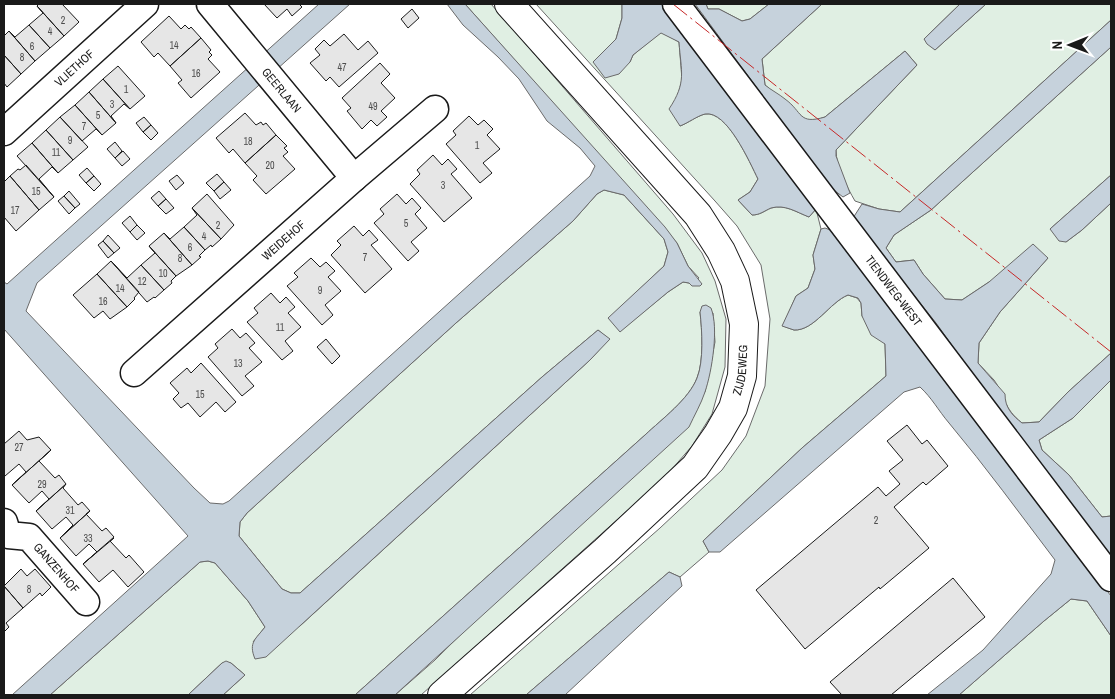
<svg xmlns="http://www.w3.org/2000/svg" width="1115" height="699" viewBox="0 0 1115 699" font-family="'Archivo Narrow',sans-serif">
  <rect width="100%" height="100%" fill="#fff"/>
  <!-- green -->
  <path fill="#e0efe3" stroke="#6a6a6a" d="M465,4H491L673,214L702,253L715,281L726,319L725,367L712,414L692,446L665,477L421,695H395L435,660L705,392L715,342L713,313L700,312C702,330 704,361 697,378C689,399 662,419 645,435L355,695H223L245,675L231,663H222L188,695H50L200,562L208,561L215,563L248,601L265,627L253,642L300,626L590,360L609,339L598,330L542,377L300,593H291L282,589L239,536L240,522L247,513L456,323L573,221L597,194L604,190L624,195L664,239L668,252L664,266L609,318L620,331L668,292L683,282L689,283L699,278L688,266L677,243Z
    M536,4H622V18L616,39L593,62H630L633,55L661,32L679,42L682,80L678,95L680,126C688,123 697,116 705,114C727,110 750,163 758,179L750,192L738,200L752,215C760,215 764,211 771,208C785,204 796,212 809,217L816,209L821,229L813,255L815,269L808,288L796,296L783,326C786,327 791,329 794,330C814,331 830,302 848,295L857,298L861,303L862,316L885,344L886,376L802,448L703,541L709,552L680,577L669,572L526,695H470L660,528L722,470L746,436L765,386L770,319L761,265L737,226L715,201Z
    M706,4H769L750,19L742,21L719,9H708Z
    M822,4H960L924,39L935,50L986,4H1111V20L900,212L879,209L855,201C847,187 836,167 836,150L917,65L905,51L825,117L812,121L806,120L765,85L762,59Z
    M1111,47V175L1050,229L1066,242L1082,230L1111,203V353L1068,392L1039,422L1022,423C1003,408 1006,397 994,380C989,374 983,369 978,363L979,343L1000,312L1048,258L989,282L962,300L945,299L923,274L914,260L896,262L886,248L894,235L931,210Z
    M1111,380V516L1102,517L1069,475L1042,450L1039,440L1073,418Z
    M1071,599L1087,601L1111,636V695H959L1044,621Z"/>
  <!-- water -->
  <path fill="#c6d2dc" stroke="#6a6a6a" d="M319,4H350L37,283L26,311L194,488L210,503L223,504L229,501L590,176L595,166L580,148L547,121L519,79L498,57L463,25L447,4H465L665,227L677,243L688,266L702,284L700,286H692L689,283L683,282L668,292L620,332L608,318L664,266L668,252L664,239L624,195L604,190L597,194L573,221L456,323L247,513L240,522L239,536L282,589L291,593H300L542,377L598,330L610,339L590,360L266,657L255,659C248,642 256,639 265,627L248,601L215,563L208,561L200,562L50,695H12L188,536L4,329V282L7,284Z
    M622,4H663L816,209L809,217C796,212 785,204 771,208C764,211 760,215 752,215L738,200L750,192L758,179C750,163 727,110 705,114C697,116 688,123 680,126L669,109C687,82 681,72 679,42L661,33L633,55L630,62L619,74L605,78L593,62L616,39L622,18Z
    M695,4H706L708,9H719L742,21L750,19L769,4H822L762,59L765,85C771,90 779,94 785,99C803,112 798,125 825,117L905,51L917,65L836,150V156L850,193L843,197L830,187Z
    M960,4H986L935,50L927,44L924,39Z
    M1111,20V47L931,210L894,235L886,248L896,262L914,260L923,274L945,299L962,300L989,282L1033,244L1048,258L1000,312L979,343L978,363L1005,394C1005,408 1012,415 1022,423L1039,422L1068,392L1111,353V380L1073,418L1039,440L1042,450L1069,475L1102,517L1111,516V559L960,360L951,344L936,323L853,218L862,204L879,209L900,212Z
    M1111,175V203L1082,230L1066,242L1059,241L1050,229Z
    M825,228L833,231L1111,596V636L1087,601L1071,599L1044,621L959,695H927L983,650L1051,574L1055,560C1020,514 986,467 949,423C938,410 932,398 920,387L904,392L720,552H709L703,541L802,448L886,376L885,344L871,335L862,316L861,303L858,298L848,295C830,302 814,331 794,330C790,329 786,327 782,326L796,296L808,288L815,269L813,255L821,229Z
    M706,305L711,308C719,328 712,371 705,392C701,404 694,416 689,427L395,695H355L645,435C662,419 689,399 697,378C704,361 702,330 700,312L702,306Z
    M669,572L680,577L682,586L565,695H526Z
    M226,661L231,663L245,675L223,695H188L222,663Z"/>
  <!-- building -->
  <path fill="#e6e6e6" stroke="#1a1a1a" d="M39,4H62L79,22L64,36L37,6Z
    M264,4H299L302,7L292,16L287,9L277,18Z
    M37,6L64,36L50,48L29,25L43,13Z
    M412,9L419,18L408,28L401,19Z
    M169,16L181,29L185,25L189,29L191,27L201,38L170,66L158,53L154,57L141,42Z
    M29,25L50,48L35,61L9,31L15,37Z
    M9,31L35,61L21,74L4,55V36Z
    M344,34L358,50L368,41L378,53L339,87L330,77L326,81L310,63L320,55L315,49L324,40L330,46Z
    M201,38L211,50L209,52L212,55L208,59L220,72L191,98L178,83L182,80L170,66Z
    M4,55L21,74L7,87L4,83Z
    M380,63L390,74L381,83L395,98L381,111L387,117L377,126L371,120L362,129L347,111L351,108L342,98Z
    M118,66L145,96L130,109L103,79Z
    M103,79L130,109L124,104L111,116L116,123L89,92Z
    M89,92L116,123L102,135L75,105Z
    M75,105L102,135L96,129L82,141L60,117Z
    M245,113L256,125L261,122L263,125L266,123L276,135L245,163L233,149L229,153L216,138Z
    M469,116L478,125L484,120L493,129L487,135L500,149L483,163L492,173L480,183L446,144L456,135L453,131Z
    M60,117L88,147L73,160L46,130Z
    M144,117L151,125L143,132L136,123Z
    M151,125L158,133L151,140L143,132Z
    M46,130L73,160L58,173L32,143Z
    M276,135L287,146L284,148L288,152L283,156L295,169L266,194L253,180L257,176L245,163Z
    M115,142L122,151L115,158L107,149Z
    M32,143L58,173L52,167L39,179L54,197L17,156Z
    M123,151L130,159L122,166L115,158Z
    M433,155L442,165L448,159L457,169L451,174L472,198L444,222L410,184L420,174L417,170Z
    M26,165L54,197L39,210L10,176L18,169L20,170Z
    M87,168L94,176L86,183L79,175Z
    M217,174L224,182L214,191L206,183Z
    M177,175L184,183L176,190L169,181Z
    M10,176L39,210L16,231L4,217V182Z
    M94,176L101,184L94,191L86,183Z
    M224,182L231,190L220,199L214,191Z
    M69,191L80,204L75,208L64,196Z
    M159,191L166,199L158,206L151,198Z
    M207,194L234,225L221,239L192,208Z
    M397,194L406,204L412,198L421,208L415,214L427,228L411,242L419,251L408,261L374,223L384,214L380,209Z
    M64,196L75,208L69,214L58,201Z
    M166,199L174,208L166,214L158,206Z
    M192,208L221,239L212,247L211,245L205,250L184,227L197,215Z
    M130,216L137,225L130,232L122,223Z
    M137,225L145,233L137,240L130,232Z
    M354,226L363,236L369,230L378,240L371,245L392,269L365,293L331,255L341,245L337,241Z
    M184,227L205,250L199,256L201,257L192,265L164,233L170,239Z
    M164,233L192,265L176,276L149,246Z
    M108,235L120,248L114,253L103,241Z
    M103,241L114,253L108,258L98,245Z
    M149,246L176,276L171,281L172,283L164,290L141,265L155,253Z
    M311,258L320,267L326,262L335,271L328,277L341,291L325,305L333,315L322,325L287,286L298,277L294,273Z
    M111,261L139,292L134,298L135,299L127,307L97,274Z
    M111,261L127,278L141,265L164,290L155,298L154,297L147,302Z
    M97,274L127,307L110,319L103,311L94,318L73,295Z
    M271,293L280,303L286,297L295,307L288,313L301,327L285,341L293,351L282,360L247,322L258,313L254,308Z
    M232,329L240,338L246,333L255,343L249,348L262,362L245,376L254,386L242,396L208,357L218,348L215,344Z
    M326,339L340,356L332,364L317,347Z
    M201,363L236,402L225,412L216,402L200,417L188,403L181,408L173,399L179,393L170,383L187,368L191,373Z
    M907,425L922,444L927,440L948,466L926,485L923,482L894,507L929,548L880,589L879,587L805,649L756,590L878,487L886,496L900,484L889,471L903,460L887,441Z
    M19,431L27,440L39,437L51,450L12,485L26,472L19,464L5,476L4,475V444Z
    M51,450L39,461L55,478L59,475L66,484L36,511L49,499L42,491L29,503L12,485Z
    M66,484L63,488L78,505L82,502L90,511L60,538L73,525L66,517L52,529L36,511Z
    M90,511L86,514L102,531L106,528L114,537L83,564L97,552L89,544L76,556L60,538Z
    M114,538L110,541L126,558L129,555L144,572L128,587L113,570L99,582L83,564Z
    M21,569L27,576L35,569L51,587L42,596L40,593L23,608L4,586Z
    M953,578L985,617L891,695H842L830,682Z
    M4,586L23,608L6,623L9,627L4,632Z"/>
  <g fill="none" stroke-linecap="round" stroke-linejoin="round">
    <!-- minor casing -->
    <g stroke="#1a1a1a" stroke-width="29">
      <g id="minor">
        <path id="s1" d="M210,4L354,178"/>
        <path id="s2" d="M676,4L1111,578"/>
        <path id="s3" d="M4,132L145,4"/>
        <path id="s4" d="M134,373L354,178L435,109"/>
        <path id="s5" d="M4,522L8,535L29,537L86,602"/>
      </g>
    </g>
    <!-- major casing -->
    <g stroke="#1a1a1a" stroke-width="30">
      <g id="major">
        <path id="s6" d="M442,695L605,551L695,467L718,434L733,408L742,376L744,324L735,281L721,251L698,215L509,4"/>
      </g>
    </g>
    <!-- minor -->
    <use href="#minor" stroke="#fff" stroke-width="26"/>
    <!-- major -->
    <use href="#major" stroke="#fff" stroke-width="28"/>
    <!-- power -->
    <path stroke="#c62828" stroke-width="1" stroke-dasharray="18 4 2.5 4" stroke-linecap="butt" d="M673,4L1111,352"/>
  </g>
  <g text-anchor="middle" stroke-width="4" stroke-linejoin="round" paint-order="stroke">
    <!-- number labels -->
    <g font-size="10" fill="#4d4d4d">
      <text x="63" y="24">2</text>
      <text x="50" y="35">4</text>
      <text x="174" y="49">14</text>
      <text x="32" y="50">6</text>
      <text x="22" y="61">8</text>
      <text x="342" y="71">47</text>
      <text x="196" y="77">16</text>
      <text x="126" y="93">1</text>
      <text x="112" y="108">3</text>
      <text x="373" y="110">49</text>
      <text x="98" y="119">5</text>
      <text x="84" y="130">7</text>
      <text x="70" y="144">9</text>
      <text x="248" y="145">18</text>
      <text x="477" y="149">1</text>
      <text x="56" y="156">11</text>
      <text x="270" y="169">20</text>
      <text x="443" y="189">3</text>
      <text x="36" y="195">15</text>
      <text x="15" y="214">17</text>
      <text x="406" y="227">5</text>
      <text x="218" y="229">2</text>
      <text x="204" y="240">4</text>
      <text x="190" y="251">6</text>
      <text x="365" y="261">7</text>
      <text x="180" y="262">8</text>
      <text x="163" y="277">10</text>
      <text x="142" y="285">12</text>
      <text x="120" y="292">14</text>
      <text x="320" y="294">9</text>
      <text x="103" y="305">16</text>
      <text x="280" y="331">11</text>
      <text x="238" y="367">13</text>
      <text x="200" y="398">15</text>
      <text x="19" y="451">27</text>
      <text x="42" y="488">29</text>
      <text x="70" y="514">31</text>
      <text x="876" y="524">2</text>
      <text x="88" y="542">33</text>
      <text x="29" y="593">8</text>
    </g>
    <!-- street labels -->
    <g font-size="12" fill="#1a1a1a" stroke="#fff">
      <text dy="4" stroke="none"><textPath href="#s3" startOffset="95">VLIETHOF</textPath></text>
      <text dy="4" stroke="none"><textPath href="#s1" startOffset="112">GEERLAAN</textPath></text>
      <text dy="4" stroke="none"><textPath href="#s4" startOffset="200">WEIDEHOF</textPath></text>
      <text dy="4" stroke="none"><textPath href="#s2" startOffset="360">TIENDWEG-WEST</textPath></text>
      <text dy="4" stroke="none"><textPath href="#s6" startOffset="450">ZIJDEWEG</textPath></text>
      <text dy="4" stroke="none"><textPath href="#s5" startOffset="76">GANZENHOF</textPath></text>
    </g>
  </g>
  <!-- border -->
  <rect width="1115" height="699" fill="none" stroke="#1a1a1a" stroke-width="10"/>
  <!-- north arrow -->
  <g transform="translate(1070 45) rotate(269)" stroke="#ffffff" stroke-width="4" paint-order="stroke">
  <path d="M0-4L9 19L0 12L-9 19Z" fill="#1a1a1a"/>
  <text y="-8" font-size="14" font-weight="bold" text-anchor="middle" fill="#1a1a1a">N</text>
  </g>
</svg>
